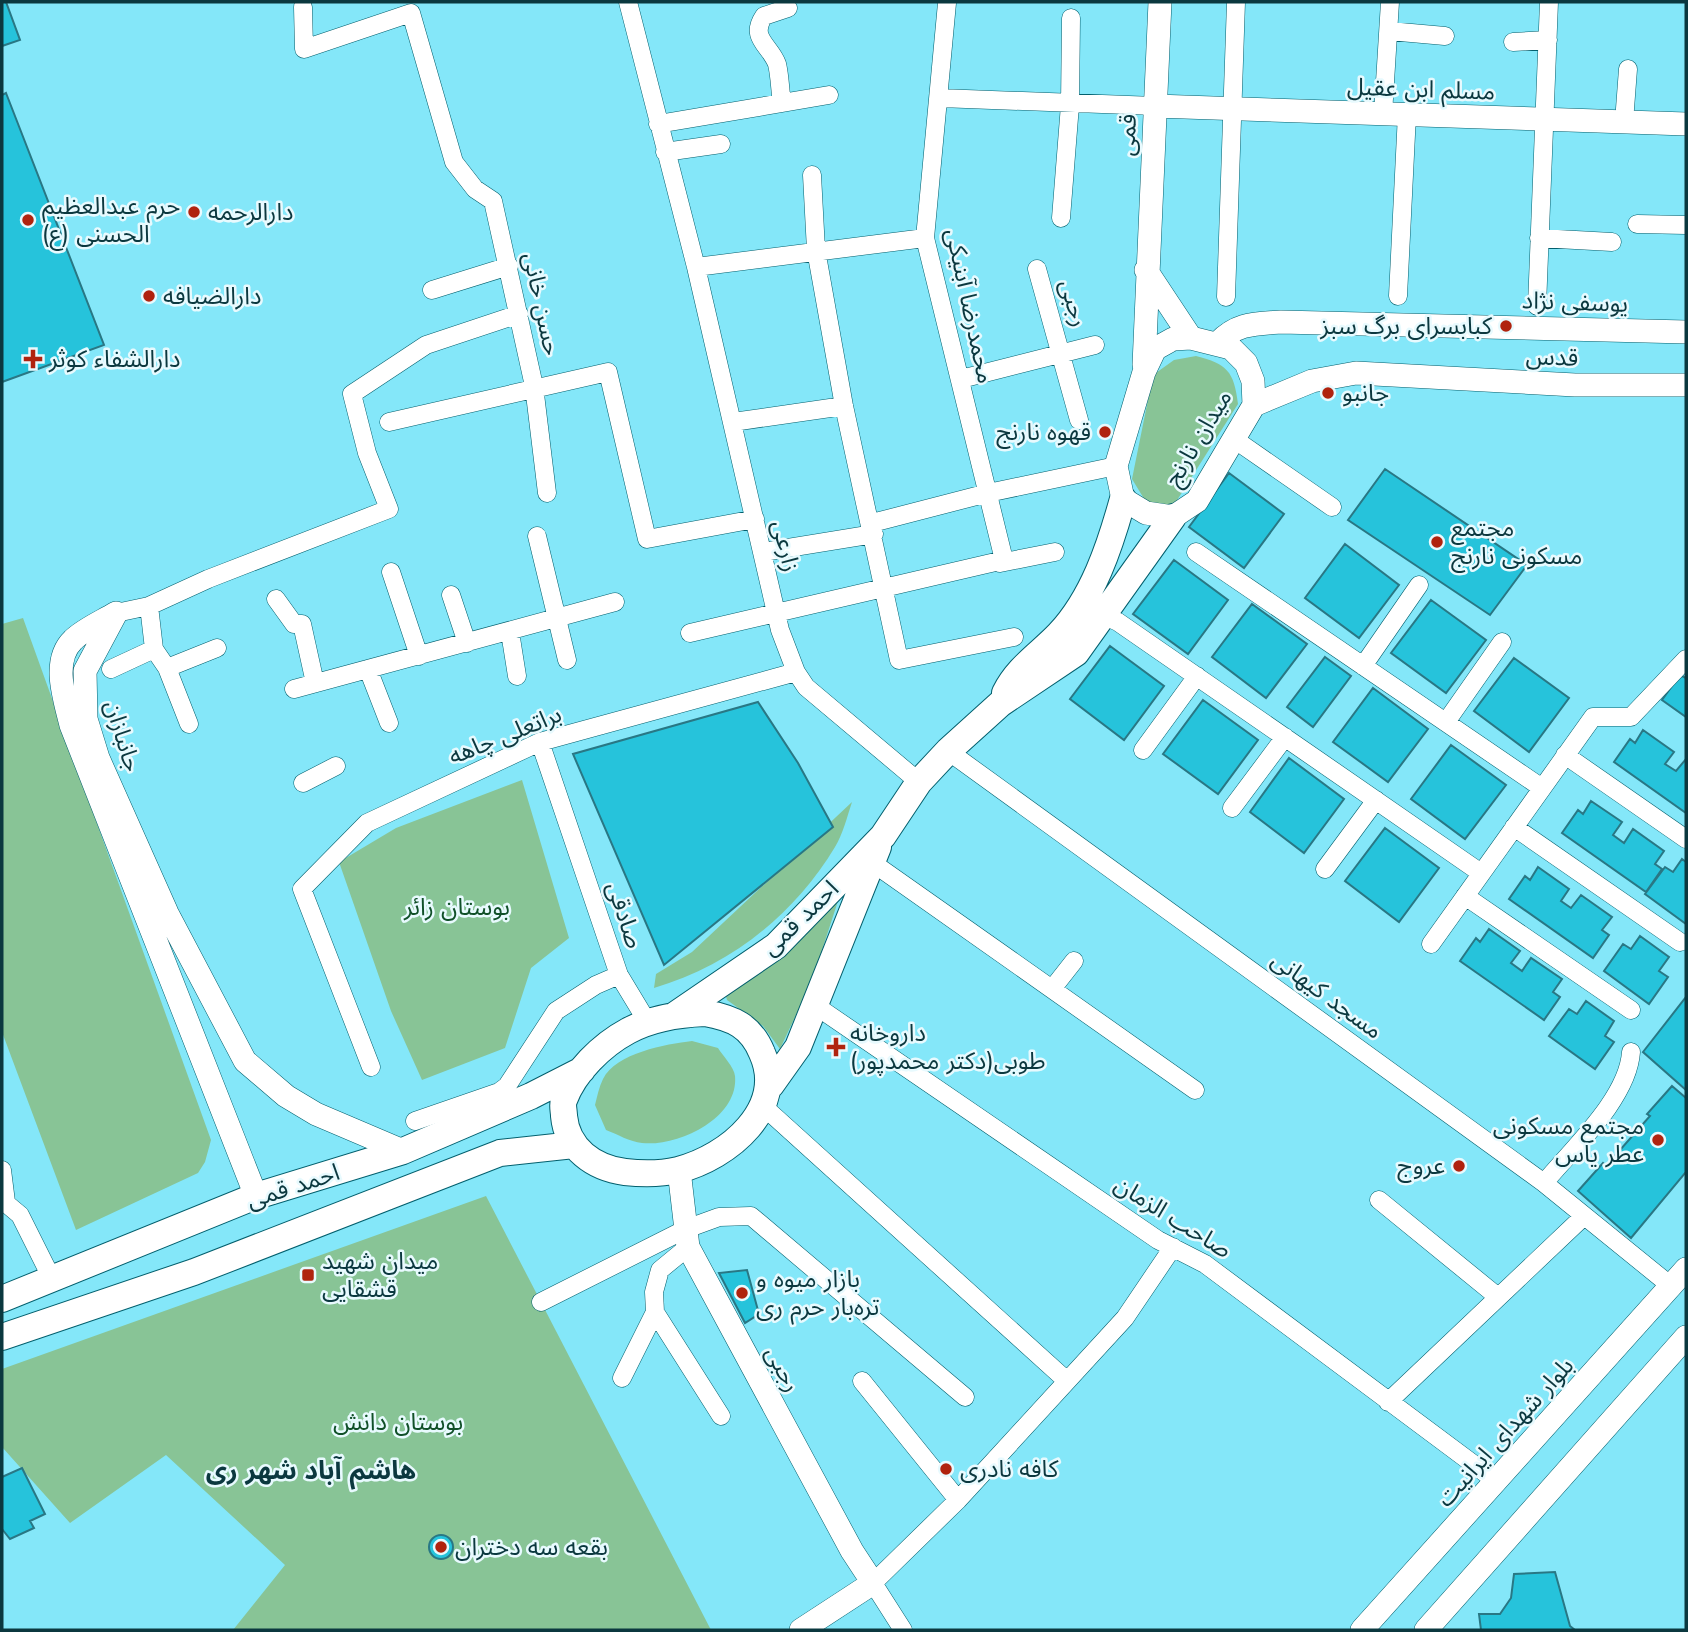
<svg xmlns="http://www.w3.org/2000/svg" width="1688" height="1632" viewBox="0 0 1688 1632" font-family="Jost,'Noto Sans Arabic',sans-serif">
  <rect width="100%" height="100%" fill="#84e7f9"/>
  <!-- green -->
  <path fill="#88c496" d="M1196,356C1227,364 1234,371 1238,404L1174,505L1146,502L1132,479L1153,375L1174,360Z
    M23,618L211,1140L205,1162L198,1173L76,1230L2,1032V624Z
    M522,780L569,938L531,968L505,1048L422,1080L391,1011L339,862L396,828Z
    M852,802C847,817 843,834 835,847C794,915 730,966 654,988L656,974L692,952Z
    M838,901L812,981L780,1049L763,1026L727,1000L725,993L786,950Z
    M692,1041L718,1048C723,1056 734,1067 735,1076C739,1118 678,1147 642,1143C630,1142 617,1134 606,1130L595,1105C597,1097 599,1087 603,1079C616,1053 666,1044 692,1041Z
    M486,1196L711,1630H233L285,1565L166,1455L70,1523L2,1447V1369Z"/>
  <!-- building -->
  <path fill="#26c3db" stroke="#297784" stroke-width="2" d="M2,2H6L20,40L2,46Z
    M6,93L104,345L2,382V95Z
    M1385,469L1527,565L1490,615L1348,520Z
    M1229,473L1284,514L1244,568L1189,527Z
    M1345,544L1399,585L1359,638L1305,598Z
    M1174,560L1228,600L1188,654L1133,614Z
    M1431,600L1486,640L1446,693L1391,653Z
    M1252,604L1307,644L1266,698L1212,657Z
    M1110,646L1164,686L1124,740L1070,699Z
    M1325,657L1351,676L1313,727L1287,707Z
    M1514,658L1569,698L1529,752L1474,711Z
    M1680,675L1686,678V717L1662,700Z
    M1373,688L1428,729L1388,782L1333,742Z
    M1203,700L1258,740L1218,794L1163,754Z
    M758,702L798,763L833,827L664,965L573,754Z
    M1643,730L1674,752L1665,764L1676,771L1686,759V813L1614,762L1630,739L1635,743Z
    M1451,745L1506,785L1465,839L1411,799Z
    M1289,758L1344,799L1304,853L1250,812Z
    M1591,801L1622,822L1613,835L1624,843L1633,829L1664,851L1655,864L1662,869L1646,892L1562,833L1578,810L1583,814Z
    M1385,828L1439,868L1399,922L1345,881Z
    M1682,859L1686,862V924L1645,894L1665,867L1673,872Z
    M1538,867L1569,889L1561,901L1571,908L1581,895L1612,917L1602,930L1609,935L1593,958L1509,899L1525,876L1530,880Z
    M1489,929L1520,951L1511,963L1522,971L1531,958L1562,979L1553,992L1560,997L1544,1020L1460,961L1476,938L1480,942Z
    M1640,936L1669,957L1659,971L1668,977L1649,1004L1604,971L1623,944L1631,949Z
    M1686,997V1090L1643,1052Z
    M1586,1001L1614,1021L1605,1036L1614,1042L1595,1069L1549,1036L1569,1009L1577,1014Z
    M1672,1086L1686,1098V1172L1631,1238L1578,1191L1603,1163L1606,1166L1650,1116L1647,1114Z
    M747,1270L759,1314L745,1323L719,1273Z
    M22,1468L45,1514L30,1521L34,1528L10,1539L2,1529V1477Z
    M429 1547a12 12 0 1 1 24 0a12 12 0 1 1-24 0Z
    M1555,1572L1570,1626L1575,1630H1481L1479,1614H1500L1511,1598L1514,1574Z"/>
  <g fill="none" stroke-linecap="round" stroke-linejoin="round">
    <!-- minor casing -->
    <g stroke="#035f6d" stroke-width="19">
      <path id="minor" d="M628,2L696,267L780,630L796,672L806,687L919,782
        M303,7L304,49L411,13L454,162L475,189L493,201L534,386L547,493
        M1389,31L1445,36
        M1513,42L1548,40
        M940,98L1155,106
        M782,103C780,91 780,76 777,64C770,45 749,38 764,16L788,8
        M1383,114L1390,2
        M1624,122L1628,69
        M658,124L829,95
        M665,152L721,144
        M812,175L816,250L844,406L899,660L1014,637
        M1061,218L1070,105L1071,18
        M1637,224L1686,225
        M1539,238L1612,242
        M696,267L925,238
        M1037,269L1079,420
        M432,290L509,266
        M1398,296L1407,114
        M1226,297L1236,2
        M1537,306L1549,2
        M961,379L1095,345
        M389,422L608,372L647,539L755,519
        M733,422L844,406
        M1234,439L1332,507
        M872,523L988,493L1116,466
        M537,536L567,660
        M763,552L874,534
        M1196,552L1542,788
        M1000,563L1055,552
        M391,572L419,656
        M451,595L467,643
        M276,599L294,624H302L315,683
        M149,606L154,649
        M116,613L149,606L208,579L389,509L367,453L352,394L426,345L519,314
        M1103,615L1118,622L1481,873
        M510,632L517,676
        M690,633L1004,560L925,238L947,3
        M1363,666L1419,585
        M167,668L189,724
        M111,669L154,649L167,668L217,648
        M368,669L389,723
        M294,689L615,602
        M1446,722L1502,642
        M1143,750L1197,676
        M948,751L1544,1183L1671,1286
        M1565,755L1686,839
        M303,783L336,766
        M1232,808L1285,737
        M1514,827L1680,942
        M863,856L1195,1090
        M1325,869L1376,800
        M1465,896L1631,1010
        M1431,944L1593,717H1631L1686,659
        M619,975L648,1023
        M1052,989L1074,961
        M816,1006L1158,1240L1205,1264L1496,1481
        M371,1067L302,889L367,823L540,742L796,672
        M764,1107L1067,1381
        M415,1121L499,1092L507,1086L556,1011L596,985L619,975L540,742
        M2,1170L6,1202
        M1544,1183C1573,1148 1628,1098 1631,1052
        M2,1200L20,1215L52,1279
        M1379,1200L1498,1297
        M541,1302L686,1229L719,1217L751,1216L965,1397
        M655,1312L721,1416
        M622,1378L655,1312L654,1292L660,1270L688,1247
        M862,1381L958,1500
        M1388,1402L1583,1217
        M903,1630L873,1583L958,1500L1125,1318L1173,1247"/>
    </g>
    <!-- tertiary casing -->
    <g stroke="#035f6d" stroke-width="24">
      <path id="tertiary" d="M1155,106L1686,124
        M1146,270L1191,338
        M1191,338L1231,348L1246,363L1253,381L1254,405L1197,501L1173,517L1146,513L1123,499L1116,466L1144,372L1155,349L1173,339Z
        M1218,343C1237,323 1254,324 1281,322L1686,332
        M1144,365L1160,2
        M1254,405L1312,381L1356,373L1575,385H1686
        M679,1170L688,1247L852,1551L873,1583L801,1630
        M256,1196L71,725C65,700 51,661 73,640C84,629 103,621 116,613L85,671L86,719L98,758L167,913L245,1061L286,1096L316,1114L403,1151
        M1362,1630L1686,1269
        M1426,1630L1686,1337"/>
    </g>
    <!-- secondary casing -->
    <g stroke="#035f6d" stroke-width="28">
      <path id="secondary" d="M1005,693C1018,667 1040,654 1059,634C1093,598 1110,546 1123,499
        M705,1013C733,1018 751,1026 762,1053C787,1108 729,1157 678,1170C661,1174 642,1174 625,1172C594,1168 567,1149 564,1116C564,1111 562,1105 564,1100C574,1072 602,1045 628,1031C652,1018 679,1014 705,1013Z
        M675,1015L776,946L883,836L919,782L948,751L1000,704L1076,653L1173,517
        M771,1085L798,1047L878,847
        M2,1299L256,1196L403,1151L531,1096L582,1070
        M2,1337L194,1272L500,1153L574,1145"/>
    </g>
    <!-- minor -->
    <use href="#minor" stroke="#fff" stroke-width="18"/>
    <!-- tertiary -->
    <use href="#tertiary" stroke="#fff" stroke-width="23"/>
    <!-- secondary -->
    <use href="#secondary" stroke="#fff" stroke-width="26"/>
  </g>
  <!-- markers -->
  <g fill="#b0230e" stroke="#e8fafe" stroke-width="2.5">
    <circle cx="194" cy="212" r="7"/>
    <circle cx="28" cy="220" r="7"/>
    <circle cx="149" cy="296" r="7"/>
    <circle cx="1506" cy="326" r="7"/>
    <path d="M29.5 348.5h7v7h7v7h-7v7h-7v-7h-7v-7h7z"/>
    <circle cx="1328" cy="393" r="7"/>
    <circle cx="1105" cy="432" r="7"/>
    <circle cx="1437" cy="542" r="7"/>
    <path d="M832.5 1036.5h7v7h7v7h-7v7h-7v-7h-7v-7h7z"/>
    <circle cx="1658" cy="1140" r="7"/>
    <circle cx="1459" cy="1166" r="7"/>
    <rect x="301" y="1268" width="14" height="14" rx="3.5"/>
    <circle cx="742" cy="1293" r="7"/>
    <circle cx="946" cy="1469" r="7"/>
    <circle cx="441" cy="1547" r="7"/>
  </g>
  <g text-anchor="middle" stroke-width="5" stroke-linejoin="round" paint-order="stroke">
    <!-- street labels -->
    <g font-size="24" fill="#0b383f" stroke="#e8fafe">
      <text transform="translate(1421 89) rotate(2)" y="8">مسلم ابن عقیل</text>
      <text transform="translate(1127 135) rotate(-87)" y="8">قمی</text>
      <text transform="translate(1575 302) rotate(2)" y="8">یوسفی نژاد</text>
      <text transform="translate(1074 303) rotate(74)" y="8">رجبی</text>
      <text transform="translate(542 304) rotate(78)" y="8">حسن خانی</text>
      <text transform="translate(970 306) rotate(78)" y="8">محمدرضا آبنیکی</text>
      <text transform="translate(1552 357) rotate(2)" y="8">قدس</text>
      <text transform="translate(1198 438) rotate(-59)" y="8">میدان نارنج</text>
      <text transform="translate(786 546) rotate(77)" y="8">زارعی</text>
      <text transform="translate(505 735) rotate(-22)" y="8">براتعلی چاهه</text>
      <text transform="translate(123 736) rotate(73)" y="8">جانبازان</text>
      <text transform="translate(625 915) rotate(72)" y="8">صادقی</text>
      <text transform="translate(800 918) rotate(-44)" y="8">احمد قمی</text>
      <text transform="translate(1327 995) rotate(36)" y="8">مسجد کیهانی</text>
      <text transform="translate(293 1186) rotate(-18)" y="8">احمد قمی</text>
      <text transform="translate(1173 1217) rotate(32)" y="8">صاحب الزمان</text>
      <text transform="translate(783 1369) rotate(62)" y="8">رجبی</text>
      <text transform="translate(1505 1432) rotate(-48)" y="8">بلوار شهدای ایرانیت</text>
    </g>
    <!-- poi labels -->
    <g font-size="24" fill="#0b383f" stroke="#e8fafe" text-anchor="start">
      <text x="42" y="214">حرم عبدالعظیم<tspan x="42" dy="28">الحسنی (ع)</tspan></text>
      <text x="208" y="220">دارالرحمه</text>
      <text x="163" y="304">دارالضیافه</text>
      <text x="1492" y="334" text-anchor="end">کبابسرای برگ سبز</text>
      <text x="49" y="367">دارالشفاء کوثر</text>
      <text x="1342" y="401">جانبو</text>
      <text x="1091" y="440" text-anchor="end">قهوه نارنج</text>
      <text x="1451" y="536">مجتمع<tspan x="1451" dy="28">مسکونی نارنج</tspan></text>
      <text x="850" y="1041">داروخانه<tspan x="850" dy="28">طوبی(دکتر محمدپور)</tspan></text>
      <text x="1644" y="1134" text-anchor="end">مجتمع مسکونی<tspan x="1644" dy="28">عطر یاس</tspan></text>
      <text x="1445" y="1174" text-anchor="end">عروج</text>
      <text x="322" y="1269">میدان شهید<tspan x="322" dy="28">قشقایی</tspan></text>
      <text x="756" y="1287">بازار میوه و<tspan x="756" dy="28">تره‌بار حرم ری</tspan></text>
      <text x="960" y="1477">کافه نادری</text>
      <text x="455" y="1555">بقعه سه دختران</text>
    </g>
    <!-- park labels -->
    <g font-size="24" fill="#105028" stroke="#e8fafe">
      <text x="457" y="915">بوستان زائر</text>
      <text x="398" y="1430">بوستان دانش</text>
    </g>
    <!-- neighbourhood labels -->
    <g font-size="26" font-weight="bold" fill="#0b383f" stroke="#e8fafe">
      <text x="311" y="1479">هاشم آباد شهر ری</text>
    </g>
  </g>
  <!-- border -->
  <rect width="1688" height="1632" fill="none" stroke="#0b383f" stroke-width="7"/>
</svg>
